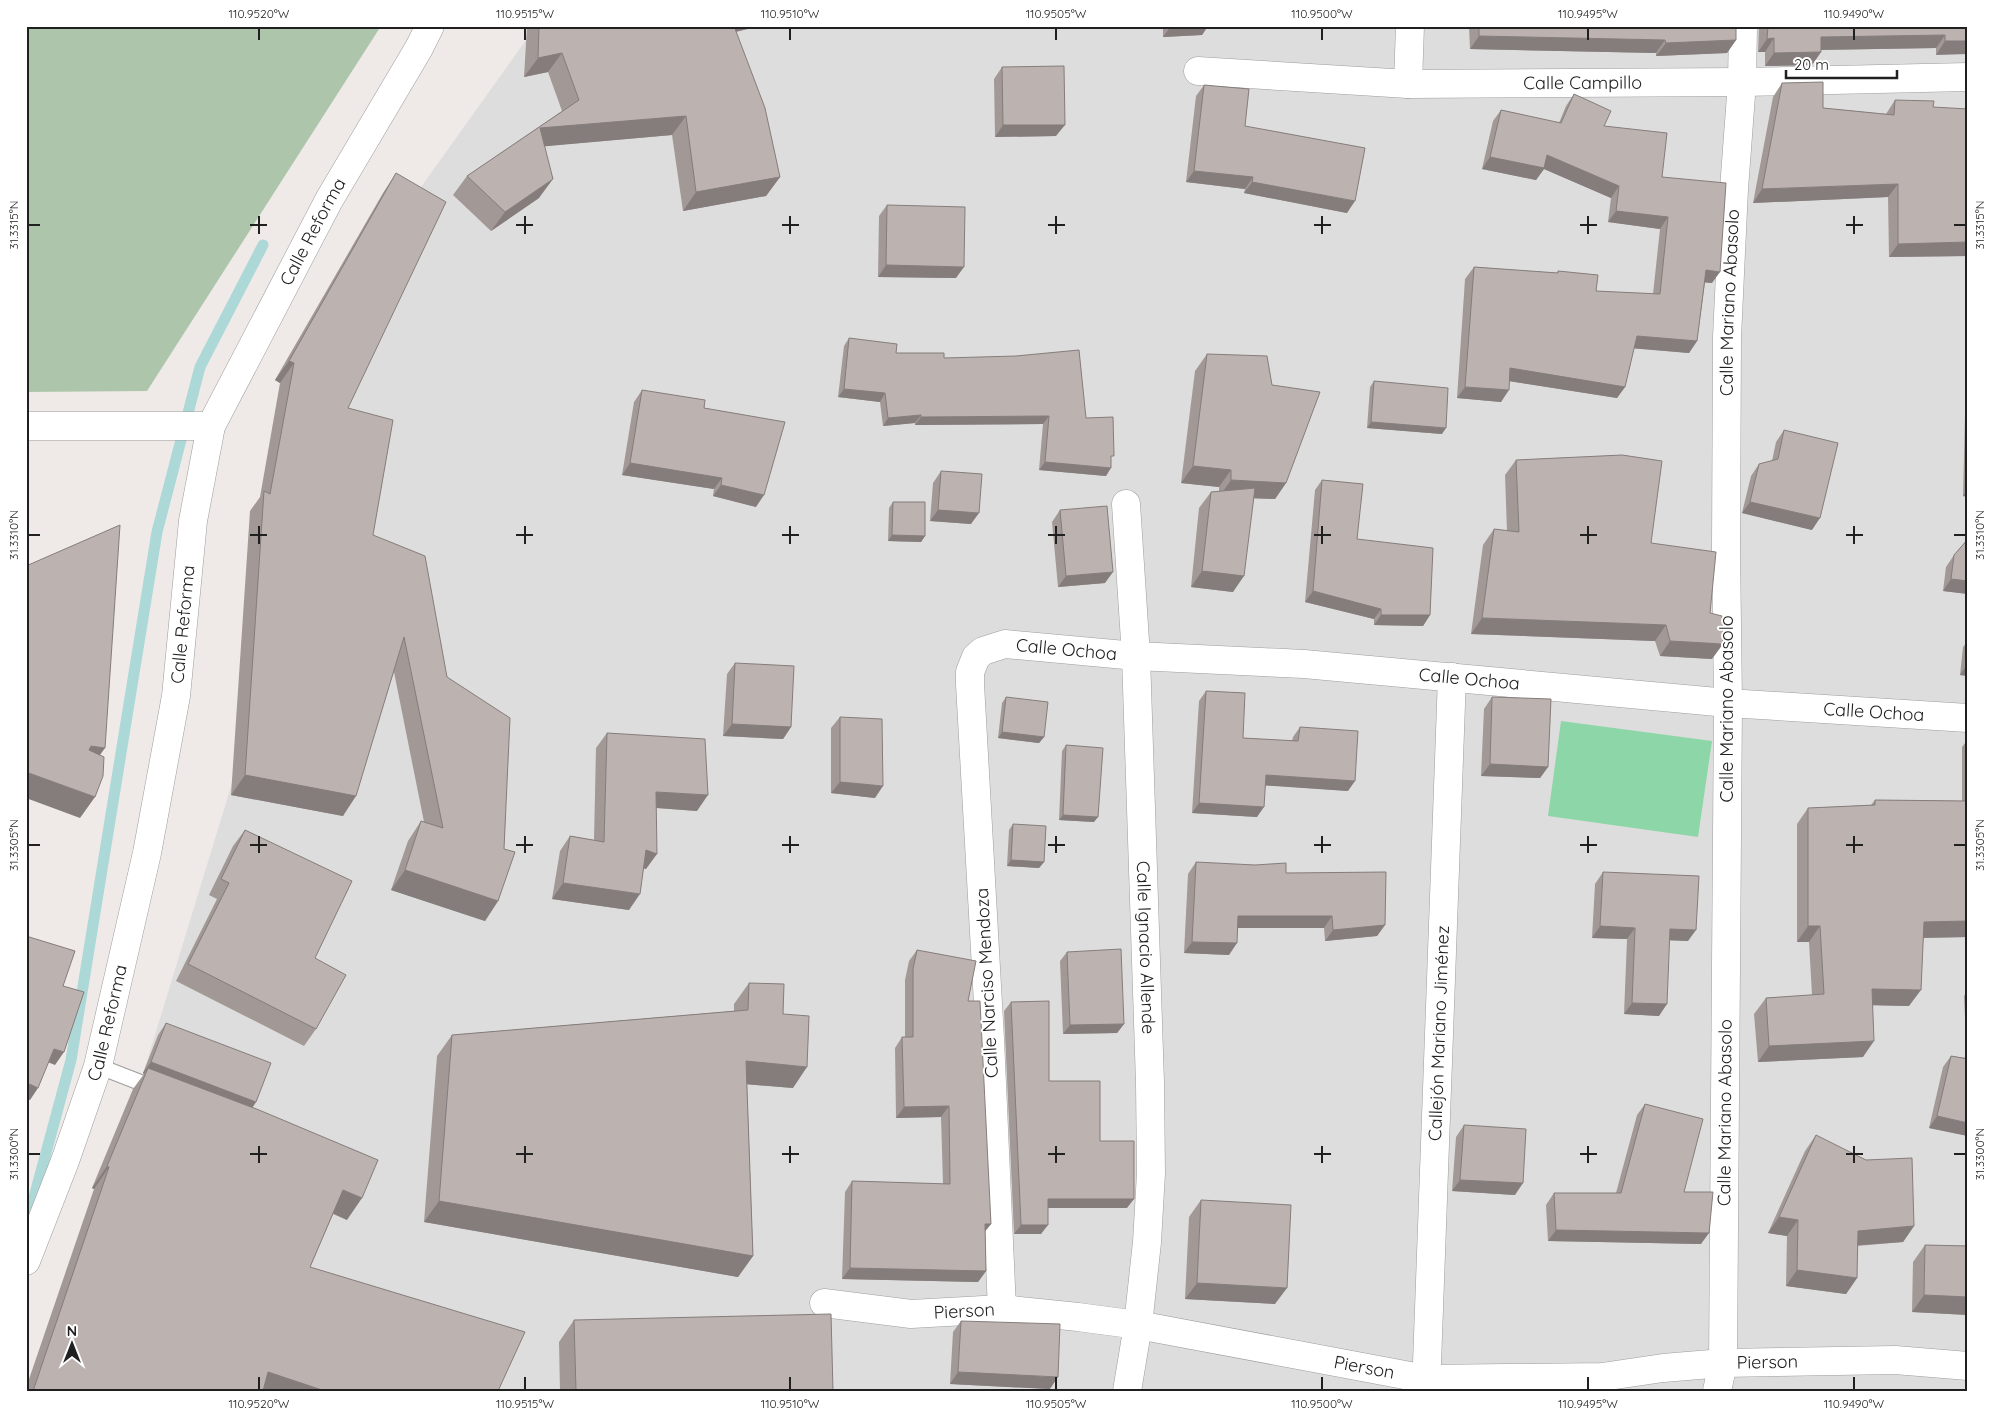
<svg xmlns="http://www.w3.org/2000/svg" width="1994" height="1417" viewBox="0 0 1994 1417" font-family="Quicksand,sans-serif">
  <rect width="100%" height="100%" fill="#efeae7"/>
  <!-- residential -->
  <path fill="#dedddd" d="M536,26H1968V1391H46L304,548L328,317Z"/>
  <!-- cemetery -->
  <path fill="#adc6ab" d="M26,26H381L147,391L26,392Z"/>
  <!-- pitch -->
  <path fill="#8dd6a7" d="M1561,721L1712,741L1698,837L1548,816Z"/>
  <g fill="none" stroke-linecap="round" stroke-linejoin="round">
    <!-- stream -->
    <path stroke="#acd8d7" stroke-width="11" d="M26,1227L71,1060L157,532L200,367L263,245"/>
    <!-- service casing -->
    <g stroke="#9d9d9d" stroke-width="17">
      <path id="service" d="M98,1066L157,1089"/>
    </g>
    <!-- minor casing -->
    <g stroke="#9d9d9d" stroke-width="29">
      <g id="minor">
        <path id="s1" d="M1198,71L1408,84L1742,82L1968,77"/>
        <path d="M1408,84L1410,26"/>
        <path d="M26,426H211"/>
        <path id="s2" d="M1126,504L1136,656L1150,1083L1151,1173L1147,1242L1138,1325L1127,1391"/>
        <path id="s3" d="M824,1303L911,1314L1002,1309L1078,1317L1138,1325L1426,1379L1602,1377L1663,1368L1723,1363L1895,1360L1968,1366"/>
        <path id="s4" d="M1002,1309L990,1039L970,684V672L976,657L983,651L1005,644L1136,656L1304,664L1728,703L1968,718"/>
        <path id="s5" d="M1426,1391L1452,677"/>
        <path id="s6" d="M1717,1391L1723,1363L1728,703L1726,549L1727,337L1734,189L1742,82L1743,26"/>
      </g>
    </g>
    <!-- tertiary casing -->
    <g stroke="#9d9d9d" stroke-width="29">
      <g id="tertiary">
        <path id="s7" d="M26,1261L65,1161L98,1066L147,853L176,696L193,521L211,426L329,200L419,48L430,26"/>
      </g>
    </g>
    <!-- service -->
    <use href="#service" stroke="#fff" stroke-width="15"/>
    <!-- minor -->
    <use href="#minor" stroke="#fff" stroke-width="28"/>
    <!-- tertiary -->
    <use href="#tertiary" stroke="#fff" stroke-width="28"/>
  </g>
  <!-- wall -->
  <path fill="#a29997" d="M527,26H760L736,32L780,177L766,196L683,211L672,135L544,146L539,198L491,231L453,195L467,176L562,111L548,72L524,77Z
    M1163,26H1208L1202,35L1163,37Z
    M1469,26H1736V40L1727,53L1656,56V53L1470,49Z
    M1759,26H1968L1936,55V48L1821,50V52L1812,65L1765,66V52H1758Z
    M1002,67L1056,136L995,137L994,79Z
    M1782,83L1823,108L1886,114L1895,100L1933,107L1968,256L1889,257L1888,197L1753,203L1773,97Z
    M1204,85L1245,126L1347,213L1244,193L1245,189L1186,182L1196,96Z
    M1574,94L1604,126L1662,177L1712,283L1705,282L1697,341L1689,353L1634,348L1625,387L1617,398L1509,381L1501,402L1457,398L1465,279L1474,267L1557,273L1558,271L1596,291L1653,294L1660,229L1608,222L1611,198L1544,169L1536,180L1482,169L1493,121L1501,110L1559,123L1566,106Z
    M396,173L348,408L373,535L447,677L498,901L485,921L391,890L408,841L421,821L424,822L394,672L343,816L231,795L250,511L260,497L280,383L275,380L383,193Z
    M887,205L956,278L878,277L879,216Z
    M849,338L896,353L944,358L1086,418L1111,460L1106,476L1039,470L1043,424L915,425V423L883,426L880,402L838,397L844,346Z
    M1207,354L1286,483L1275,499L1254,498L1233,592L1191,587L1199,508L1211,492L1219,491V487L1181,483L1195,371Z
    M1374,381L1442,434L1367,428L1370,387Z
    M642,390L756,507L713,496L714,489L622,475L634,402Z
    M1968,411V497L1963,496L1965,415Z
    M1784,430L1812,530L1742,513L1751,476L1759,464L1772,461L1776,442Z
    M1516,460L1651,543L1710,613L1712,659L1660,656L1655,641L1471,634L1483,545L1494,529L1507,531L1505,475Z
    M941,471L971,524L930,521L933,483Z
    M1322,480L1357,539L1430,615L1423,626L1374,625V619L1305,602L1315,490Z
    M893,502L925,536L921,542L888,541L889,508Z
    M1060,510L1105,583L1058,587L1052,522Z
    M1968,539V594L1943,591L1946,567L1954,555Z
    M1968,641V676L1960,675L1963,647Z
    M735,663L791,727L783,739L723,736L727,674Z
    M1206,691L1243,738L1292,741L1293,737L1300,727L1348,791L1266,785L1257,817L1192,813L1199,701Z
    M1006,697L1044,737L1039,743L998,738L1002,703Z
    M1492,697L1548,767L1540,778L1481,776L1484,709Z
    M840,717L875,798L831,793V728Z
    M607,733L697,811L656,808L646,869L644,868L629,910L552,899L560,851L570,836L594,840L596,748Z
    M1968,739V937L1923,938L1909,1006L1873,1005L1863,1057L1758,1062L1754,1014L1766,998L1812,995L1809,942H1797V824L1808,808L1871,805L1875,800L1962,801V747Z
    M1066,745L1094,822L1059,820L1062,751Z
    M1013,824L1044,862L1039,868L1007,866L1009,830Z
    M245,830L315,958L316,1029L304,1046L176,981L217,899L209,895L233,846Z
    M1196,862L1286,873L1385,925L1377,936L1325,941L1324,928H1238L1229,955L1184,953L1188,874Z
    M1603,872L1688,941L1669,940L1659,1016L1624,1014L1627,939L1592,938L1595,884Z
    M917,950L968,1001L991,1224L985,1231L986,1271L978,1282L842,1279L845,1192L852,1181L943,1184L941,1117L896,1118L895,1048L902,1037H905V980L909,961Z
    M1067,952L1124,1024L1117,1033L1063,1034L1060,961Z
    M749,983L783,1014L793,1088L747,1084L753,1256L738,1277L424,1222L437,1056L452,1035L734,1011V1004Z
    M1968,991V1136L1929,1128L1943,1067L1951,1056L1967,1058L1964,996Z
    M1011,1002L1049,1081L1100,1141L1127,1208H1048L1041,1234H1014L1004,1011Z
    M166,1023L256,1102L252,1108L347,1220L333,1214L310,1267L498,1391H26V1388L94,1189L92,1188L133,1089L144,1074L143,1073L158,1035Z
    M1645,1104L1684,1192L1701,1244L1548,1241L1546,1205L1554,1193H1616L1637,1115Z
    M1464,1125L1515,1195L1452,1191L1456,1137Z
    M1816,1135L1914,1226L1903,1242L1857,1246V1278L1846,1294L1786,1286L1787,1236L1768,1233L1805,1151Z
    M1201,1200L1275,1304L1185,1299L1189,1217Z
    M1925,1245L1968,1246V1315L1912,1312L1913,1262Z
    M574,1320L833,1391H560L559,1342Z
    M961,1321L1050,1389L950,1384L953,1332Z"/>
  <!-- shaded-wall -->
  <path fill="#847d7b" d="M723,26H760L716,36Z
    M1171,26H1208L1202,35L1163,37Z
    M1945,35L1936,48L1812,50L1821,37Z
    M1479,36L1665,40L1656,53L1470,49Z
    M1774,38L1765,52H1758L1767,39Z
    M1736,40L1727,53L1656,56L1666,43Z
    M1945,41H1968V54L1936,55Z
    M1821,52L1812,65L1765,66L1774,53Z
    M562,53L548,72L524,77L538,58Z
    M686,116L672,135L526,148L540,128Z
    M1003,125H1065L1056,136L995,137Z
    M1547,155L1619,186L1611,198L1544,169L1536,180L1482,169L1490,157Z
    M1194,171L1253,177L1245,189L1186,182Z
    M780,177L766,196L683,211L696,192Z
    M553,179L539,198L491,231L505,212Z
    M1252,182L1355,201L1347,213L1244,193Z
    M1898,184L1888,197L1753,203L1762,189Z
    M1616,211L1668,217L1660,229L1608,222Z
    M1968,242V256L1889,257L1898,244Z
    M886,265L964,267L956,278L878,277Z
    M1706,270L1720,272L1712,283L1698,282Z
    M1637,336L1697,341L1689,353L1629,348Z
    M289,361L294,363L280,383L275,380Z
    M1510,368L1625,387L1617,398L1502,380Z
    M1465,387L1509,390L1501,402L1457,398Z
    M844,389L885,393L880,402L838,397Z
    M921,415L915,423L883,426L888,418Z
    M1049,416L1043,424L915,425L921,417Z
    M1371,422L1446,428L1442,434L1367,428Z
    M1045,462L1111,468L1106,476L1039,470Z
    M630,463L722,478L714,489L622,475Z
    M1193,466L1231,470L1219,487L1181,483Z
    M1231,480L1286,483L1275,499L1219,497Z
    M721,485L764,495L756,507L713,496Z
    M1968,489V497L1963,496Z
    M1750,502L1820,518L1812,530L1742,513Z
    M938,510L979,513L971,524L930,521Z
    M892,535L925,536L921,542L888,541Z
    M1202,571L1244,576L1233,592L1191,587Z
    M1113,572L1105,583L1058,587L1066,576Z
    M1951,579L1968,581V594L1943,591Z
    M1313,591L1381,609L1374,619L1305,602Z
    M1381,615H1430L1423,626L1374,625Z
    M1482,618L1666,625L1655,641L1471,634Z
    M1670,641L1723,644L1712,659L1660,656Z
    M1968,663V676L1960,675Z
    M732,724L791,727L783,739L723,736Z
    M1002,732L1044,737L1039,743L998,738Z
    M91,746L105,748L90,769L76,767Z
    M1490,764L1548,767L1540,778L1481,776Z
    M26,772L95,797L80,818L26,798Z
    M245,775L356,796L343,816L231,795Z
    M1266,775L1355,781L1348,791L1259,785Z
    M840,782L883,786L875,798L831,793Z
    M656,792L708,795L697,811L645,807Z
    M1199,803L1264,807L1257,817L1192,813Z
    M1063,815L1098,817L1094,822L1059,820Z
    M646,850L657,854L646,869L636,866Z
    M1011,860L1044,862L1039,868L1007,866Z
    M405,870L498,901L485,921L391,890Z
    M563,883L640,894L629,910L552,899Z
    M1238,916H1332L1324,928H1230Z
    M1968,921V937L1913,938L1924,922Z
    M1385,925L1377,936L1325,941L1333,930Z
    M1600,926L1635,928L1627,939L1592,938Z
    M1808,926H1820L1809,942H1797Z
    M1670,929L1696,930L1688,941L1662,940Z
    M1192,942L1237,943L1229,955L1184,953Z
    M1872,989L1921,990L1909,1006L1861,1005Z
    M1632,1003L1667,1004L1659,1016L1624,1014Z
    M1124,1024L1117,1033L1063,1034L1070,1025Z
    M1874,1041L1863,1057L1758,1062L1769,1046Z
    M54,1049L64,1052L55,1065L45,1061Z
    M746,1061L807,1067L793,1088L731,1083Z
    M151,1062L256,1102L248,1114L148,1068L144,1074L143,1073Z
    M27,1083L38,1088L30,1100L26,1099Z
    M949,1106L941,1117L896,1118L904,1107Z
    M1937,1116L1968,1123V1136L1929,1128Z
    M107,1166L109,1167L94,1189L92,1188Z
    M1460,1180L1523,1183L1515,1195L1452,1191Z
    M343,1190L362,1198L347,1220L328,1211Z
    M1048,1199H1134L1127,1208H1041Z
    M439,1201L753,1256L738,1277L424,1222Z
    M1779,1217L1798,1220L1787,1236L1768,1233Z
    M985,1224H991L983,1234Z
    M1021,1225H1048L1041,1234H1014Z
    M1914,1226L1903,1242L1846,1246L1858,1231Z
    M1556,1230L1709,1233L1701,1244L1548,1241Z
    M850,1268L986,1271L978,1282L842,1279Z
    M1797,1270L1857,1278L1846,1294L1786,1286Z
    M1197,1283L1287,1288L1275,1304L1185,1299Z
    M1924,1295L1968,1297V1315L1912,1312Z
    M268,1372L325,1391H255Z
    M958,1372L1058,1377L1050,1389L950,1384Z"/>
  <!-- building -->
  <path fill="#bcb2b0" stroke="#847d7b" d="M539,26H734L765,108L780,177L696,192L686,116L540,128L553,179L505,212L467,176L579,100L562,53L538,58Z
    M1479,26H1736V40L1666,43L1665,40L1479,36Z
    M1768,26H1968V41H1945V35L1821,37V52L1774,53V38L1767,39Z
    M1064,66L1065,125H1003L1002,67Z
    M1823,82V108L1894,115L1895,100L1934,101L1933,107L1968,109V242L1898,244V184L1762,189L1782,83Z
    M1204,85L1249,89L1245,126L1365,148L1355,201L1252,182L1253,177L1194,171Z
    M1574,94L1611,111L1604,126L1667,133L1662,177L1726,183L1720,272L1706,270L1697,341L1637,336L1625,387L1510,368L1509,390L1465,387L1474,267L1558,273V271L1598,275L1596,291L1660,294L1668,217L1616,211L1619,186L1547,155L1544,168L1490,157L1501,110L1561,123Z
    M396,173L446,202L348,408L393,420L373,535L425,556L447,677L510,718L504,849L515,852L498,901L405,870L421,821L443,828L404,637L356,796L245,775L264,491L270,494L294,363L289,361Z
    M887,205L965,207L964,267L886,265Z
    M849,338L897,344L896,353H944V358L1016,356L1079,350L1086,418L1113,417L1114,456H1111V468L1045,462L1049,416L921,417V415L888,418L885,393L844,389Z
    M1207,354L1267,356L1272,385L1320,392L1286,483L1231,480V470L1193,466Z
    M1374,381L1448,388L1446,428L1371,422Z
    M642,390L705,400L704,408L785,422L764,495L721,485L722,478L630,463Z
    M1784,430L1838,443L1820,518L1750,502L1759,464L1778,459Z
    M1622,455L1662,461L1651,543L1716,552L1710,613L1722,616L1723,644L1670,641L1666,625L1482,618L1494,529L1519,532L1516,460Z
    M941,471L982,474L979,513L938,510Z
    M1322,480L1363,484L1357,539L1433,548L1430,615H1381V609L1313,591Z
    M1255,488L1244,576L1202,571L1211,492Z
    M893,502H925V536L892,535Z
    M1107,506L1113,572L1066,576L1060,510Z
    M120,525L105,748L91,746L89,750L104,757L103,776L95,797L26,772V566Z
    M1968,539V581L1951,579L1954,555Z
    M735,663L794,666L791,727L732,724Z
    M1206,691L1245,693L1243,738L1298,741L1300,727L1358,731L1355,781L1266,775L1264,807L1199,803Z
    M1006,697L1048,702L1044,737L1002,732Z
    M1492,697L1551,699L1548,767L1490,764Z
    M840,717L882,719L883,786L840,782Z
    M607,733L705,739L708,795L656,792L657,854L646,850L640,894L563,883L570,836L604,842Z
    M1066,745L1103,748L1098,817L1063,815Z
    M1875,800L1968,801V921L1924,922L1921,990L1872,989L1874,1041L1769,1046L1766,998L1824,994L1820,926H1808V808L1875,805Z
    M1013,824L1046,826L1044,862L1011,860Z
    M245,830L352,881L315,958L346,975L316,1029L188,964L229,883L221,879Z
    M1196,862L1255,865L1286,863V873L1386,872L1385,925L1333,930L1332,916H1238L1237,943L1192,942Z
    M1603,872L1699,876L1696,930L1670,929L1667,1004L1632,1003L1635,928L1600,926Z
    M26,936L75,951L63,986L84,992L64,1052L54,1049L38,1088L27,1083L26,1085Z
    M1121,949L1124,1024L1070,1025L1067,952Z
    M917,950L976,961L968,1001H980L991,1224H985L986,1271L850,1268L852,1181L950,1184L949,1106L904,1107L902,1037H913V969Z
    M749,983L784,984L783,1014L809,1016L807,1067L746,1061L753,1256L439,1201L452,1035L748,1010Z
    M1049,1001V1081H1100V1141H1134V1199H1048V1225H1021L1011,1002Z
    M166,1023L271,1063L256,1102L151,1062Z
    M1951,1056L1968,1059V1123L1937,1116Z
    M148,1068L259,1110L378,1160L362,1198L343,1190L310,1267L525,1332L498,1391H325L268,1372L263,1391H33L109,1167L107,1166Z
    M1645,1104L1703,1119L1684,1192H1713L1709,1233L1556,1230L1554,1193H1621Z
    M1464,1125L1526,1129L1523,1183L1460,1180Z
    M1816,1135L1866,1160L1912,1158L1914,1226L1858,1231L1857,1278L1797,1270L1798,1220L1779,1217Z
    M1201,1200L1291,1205L1287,1288L1197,1283Z
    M1925,1245L1968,1246V1297L1924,1295Z
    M831,1314L833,1391H576L574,1320Z
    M961,1321L1060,1324L1058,1377L958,1372Z"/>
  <!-- ticks -->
  <path fill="none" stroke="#202020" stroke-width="2" d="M259,28V40M525,28V40M790,28V40M1056,28V40M1322,28V40M1588,28V40M1854,28V40M259,216V234M525,216V234M790,216V234M1056,216V234M1322,216V234M1588,216V234M1854,216V234M28,225H40M250,225H267M516,225H533M782,225H799M1048,225H1065M1314,225H1331M1580,225H1597M1846,225H1863M1954,225H1966M259,526V544M525,526V544M790,526V544M1056,526V544M1322,526V544M1588,526V544M1854,526V544M28,535H40M250,535H267M516,535H533M782,535H799M1048,535H1065M1314,535H1331M1580,535H1597M1846,535H1863M1954,535H1966M259,836V853M525,836V853M790,836V853M1056,836V853M1322,836V853M1588,836V853M1854,836V853M28,845H40M250,845H267M516,845H533M782,845H799M1048,845H1065M1314,845H1331M1580,845H1597M1846,845H1863M1954,845H1966M259,1146V1163M525,1146V1163M790,1146V1163M1056,1146V1163M1322,1146V1163M1588,1146V1163M1854,1146V1163M28,1154H40M250,1154H267M516,1154H533M782,1154H799M1048,1154H1065M1314,1154H1331M1580,1154H1597M1846,1154H1863M1954,1154H1966M259,1377V1390M525,1377V1390M790,1377V1390M1056,1377V1390M1322,1377V1390M1588,1377V1390M1854,1377V1390"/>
  <g text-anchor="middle" stroke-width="4" stroke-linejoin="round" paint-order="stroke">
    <!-- street labels -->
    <g font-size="18" fill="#202020" stroke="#fff">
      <text dy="6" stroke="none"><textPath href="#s1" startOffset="385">Calle Campillo</textPath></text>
      <text dy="6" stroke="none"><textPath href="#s7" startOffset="1078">Calle Reforma</textPath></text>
      <text dy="6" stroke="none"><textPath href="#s6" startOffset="1089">Calle Mariano Abasolo</textPath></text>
      <text dy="6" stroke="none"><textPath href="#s7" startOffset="658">Calle Reforma</textPath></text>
      <text dy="6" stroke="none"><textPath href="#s4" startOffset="748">Calle Ochoa</textPath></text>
      <text dy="6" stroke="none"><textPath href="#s4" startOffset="1152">Calle Ochoa</textPath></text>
      <text transform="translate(1727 709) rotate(-90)" y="6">Calle Mariano Abasolo</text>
      <text dy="6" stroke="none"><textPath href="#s4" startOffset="1558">Calle Ochoa</textPath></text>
      <text dy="6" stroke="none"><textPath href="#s2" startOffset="444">Calle Ignacio Allende</textPath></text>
      <text transform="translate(987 983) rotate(-93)" y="6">Calle Narciso Mendoza</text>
      <text dy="6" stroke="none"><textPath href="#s7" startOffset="252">Calle Reforma</textPath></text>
      <text dy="6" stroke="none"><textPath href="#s5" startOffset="358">Callejón Mariano Jiménez</textPath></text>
      <text dy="6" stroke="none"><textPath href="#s6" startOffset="279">Calle Mariano Abasolo</textPath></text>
      <text dy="6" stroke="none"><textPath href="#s3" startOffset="141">Pierson</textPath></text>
      <text dy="6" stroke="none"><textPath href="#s3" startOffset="951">Pierson</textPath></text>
      <text dy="6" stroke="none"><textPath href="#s3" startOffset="546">Pierson</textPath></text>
    </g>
  </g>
  <!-- border -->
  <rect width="1994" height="1417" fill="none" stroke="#ffffff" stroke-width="55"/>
  <!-- north arrow -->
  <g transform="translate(72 1344)" stroke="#ffffff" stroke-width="4" paint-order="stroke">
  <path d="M0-4L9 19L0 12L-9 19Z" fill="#202020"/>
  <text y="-8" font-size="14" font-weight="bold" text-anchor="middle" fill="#202020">N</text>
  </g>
  <!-- scale -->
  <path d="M1786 70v8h111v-8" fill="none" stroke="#202020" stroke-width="2.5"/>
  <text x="1794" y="70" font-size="15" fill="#202020" stroke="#ffffff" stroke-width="4" paint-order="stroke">20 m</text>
  <rect x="28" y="28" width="1938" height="1362" fill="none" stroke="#202020" stroke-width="2"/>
  <g font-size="12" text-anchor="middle" fill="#202020">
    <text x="259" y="18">110.9520°W</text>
    <text x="525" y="18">110.9515°W</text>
    <text x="790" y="18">110.9510°W</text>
    <text x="1056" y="18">110.9505°W</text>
    <text x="1322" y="18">110.9500°W</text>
    <text x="1588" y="18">110.9495°W</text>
    <text x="1854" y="18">110.9490°W</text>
    <text transform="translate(14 225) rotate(-90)" y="4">31.3315°N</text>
    <text transform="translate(1980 225) rotate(-90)" y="4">31.3315°N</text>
    <text transform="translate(14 535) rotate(-90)" y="4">31.3310°N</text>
    <text transform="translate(1980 535) rotate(-90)" y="4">31.3310°N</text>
    <text transform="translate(14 845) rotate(-90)" y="4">31.3305°N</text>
    <text transform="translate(1980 845) rotate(-90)" y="4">31.3305°N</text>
    <text transform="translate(14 1154) rotate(-90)" y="4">31.3300°N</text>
    <text transform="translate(1980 1154) rotate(-90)" y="4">31.3300°N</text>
    <text x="259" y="1408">110.9520°W</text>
    <text x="525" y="1408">110.9515°W</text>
    <text x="790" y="1408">110.9510°W</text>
    <text x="1056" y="1408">110.9505°W</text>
    <text x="1322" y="1408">110.9500°W</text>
    <text x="1588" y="1408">110.9495°W</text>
    <text x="1854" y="1408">110.9490°W</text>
  </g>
</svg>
